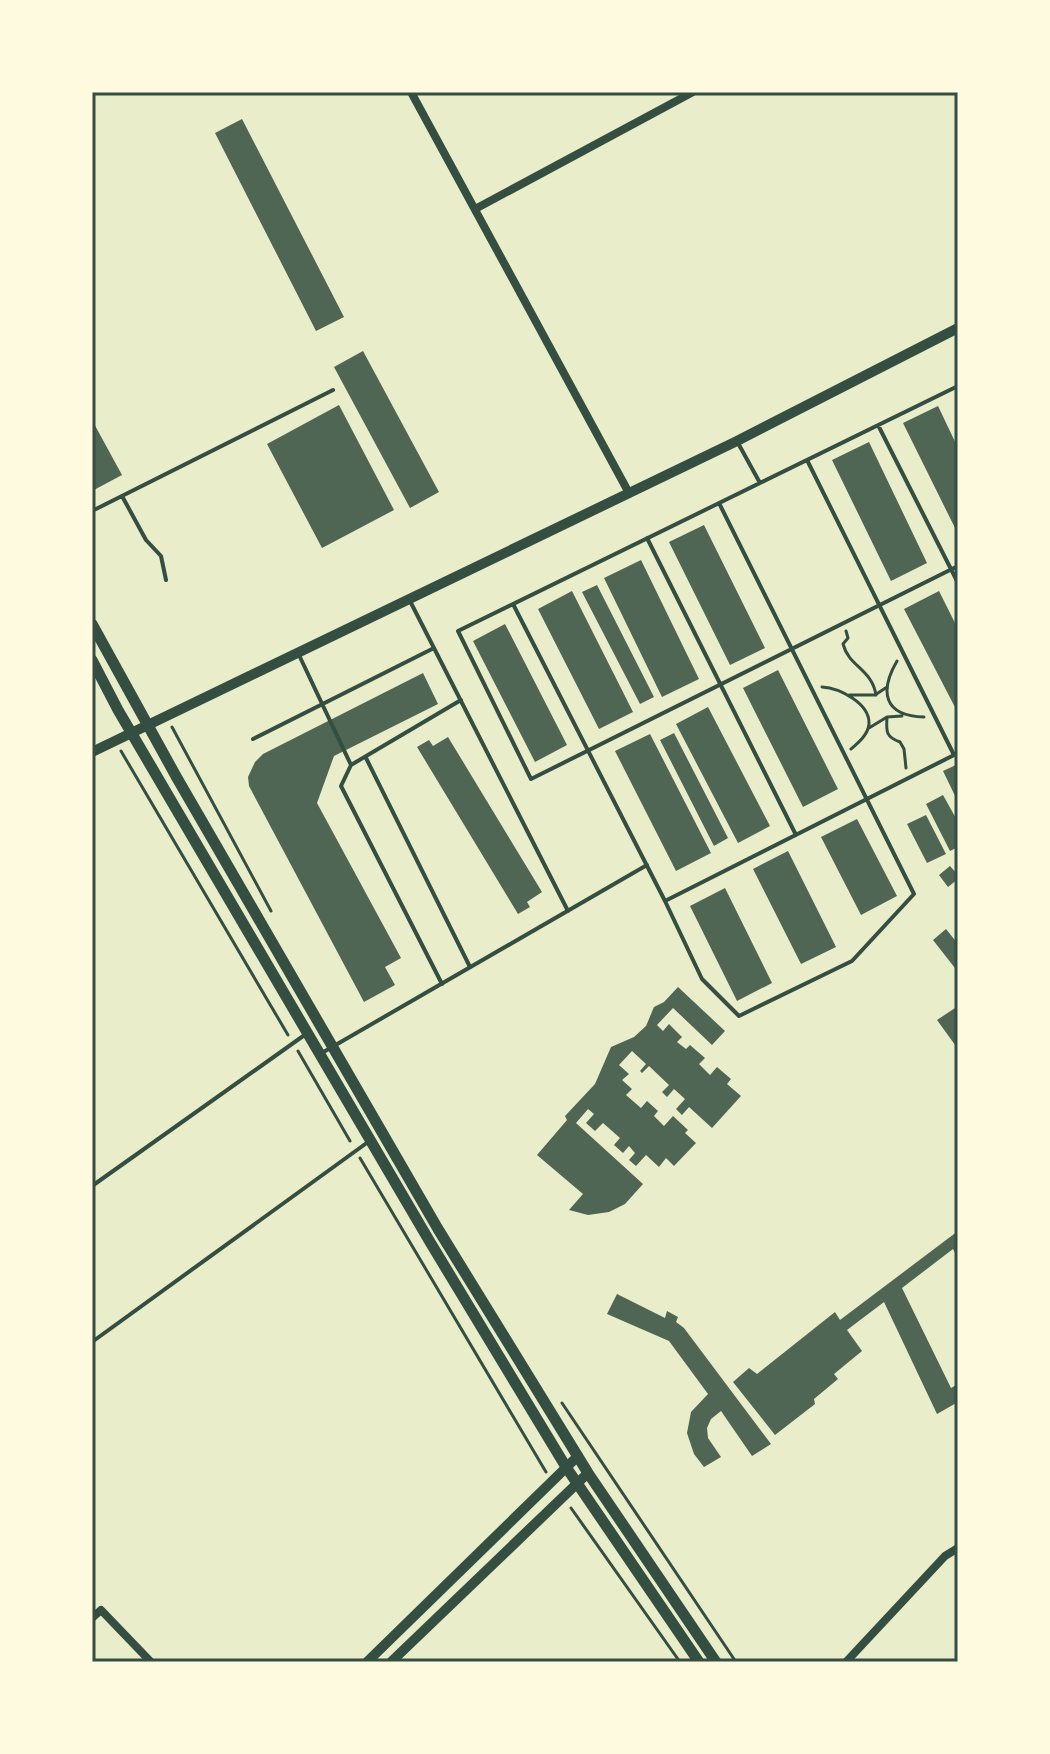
<svg xmlns="http://www.w3.org/2000/svg" width="1050" height="1754" viewBox="0 0 1050 1754" font-family="Signika,sans-serif">
  <rect width="100%" height="100%" fill="#e9edc9"/>
  <!-- building -->
  <path fill="#4f6655" d="M242,119L344,317L316,331L215,133Z
    M363,351L439,492L410,508L334,367Z
    M339,405L394,510L322,548L267,444Z
    M938,406L958,448V534L903,423Z
    M92,420L122,475L92,491Z
    M869,442L927,563L891,581L832,460Z
    M704,525L765,648L730,665L669,542Z
    M641,560L699,679L662,697L604,578Z
    M597,585L654,697L640,704L582,592Z
    M572,591L633,712L599,729L538,609Z
    M939,591L958,629V713L904,609Z
    M505,624L567,745L535,762L473,641Z
    M778,670L838,789L803,807L743,688Z
    M423,673L438,704L334,756L317,803L401,958L385,967L395,985L364,1002L249,786L248,777L255,762L263,754Z
    M708,707L770,826L738,843L676,724Z
    M674,733L728,838L714,846L660,740Z
    M650,734L711,853L676,871L615,751Z
    M448,737L542,892L527,902L530,907L518,914L417,747L429,740L433,746Z
    M958,764V802L943,771Z
    M943,795L958,822V847L950,851L926,804Z
    M926,815L946,854L927,863L907,824Z
    M857,819L897,896L861,915L821,837Z
    M788,851L836,947L801,964L753,869Z
    M950,866L958,875V879L948,887L939,875Z
    M725,888L772,983L737,1001L690,906Z
    M946,929L958,944V972L933,940Z
    M678,987L725,1031L712,1045L673,1008L657,1025L663,1031L669,1024L682,1037L677,1042L686,1049L690,1045L705,1058L699,1064L710,1075L717,1067L731,1079L727,1084L741,1096L712,1128L689,1107L682,1115L676,1109L685,1099L674,1089L667,1097L662,1092L669,1085L649,1066L642,1073L640,1071L646,1064L632,1051L619,1065L629,1074L622,1080L632,1089L626,1095L641,1108L647,1101L658,1111L654,1116L664,1126L673,1116L688,1130L685,1133L696,1143L674,1166L666,1158L659,1167L646,1155L636,1166L629,1160L635,1153L629,1146L623,1153L614,1145L620,1138L603,1123L595,1131L586,1123L594,1114L588,1109L576,1123L643,1184L625,1204L609,1212L588,1215L569,1210L583,1194L537,1155L567,1120L565,1116L595,1084L611,1047L634,1037L646,1026L654,1007L664,1002Z
    M958,1006V1049L937,1020Z
    M958,1231V1259L953,1249L902,1288L951,1388L958,1384V1402L937,1414L884,1302L847,1330L862,1351L834,1374L838,1379L814,1399L815,1404L775,1435L733,1382L749,1368L757,1374L835,1312L840,1320Z
    M617,1294L665,1318L667,1311L678,1317L676,1322L684,1328L771,1444L752,1456L721,1411L711,1419L707,1428L708,1438L721,1457L704,1467L694,1454L687,1433L691,1412L708,1394L669,1341L607,1314Z"/>
  <g fill="none" stroke-linecap="round" stroke-linejoin="round">
    <!-- path -->
    <path stroke="#344e41" stroke-width="3" d="M846,631L848,638L843,644C849,667 872,669 876,695
      M897,661C879,692 884,716 924,717
      M822,687C839,688 870,703 869,724C868,735 858,743 851,749
      M849,695H875L887,687
      M887,717C886,732 886,737 900,742L904,749L906,768
      M172,727L271,911
      M869,728L887,717L902,716
      M121,751L288,1035
      M298,1051L350,1141
      M360,1158L546,1472
      M562,1403L736,1662
      M571,1508L680,1662"/>
    <!-- service -->
    <path stroke="#344e41" stroke-width="4" d="M958,386L458,631L531,779L958,566
      M878,425L958,583
      M738,443L760,483
      M807,460L954,755
      M122,496L146,540L161,556L166,580
      M92,511L333,390
      M647,538L796,835
      M409,599L568,911
      M513,604L665,901L702,979L739,1016L852,961L914,894L719,503
      M299,655L351,765
      M253,739L434,648
      M366,758L470,967
      M665,901L958,753
      M442,984L341,786L351,765L461,700
      M320,1054L647,865
      M92,1186L306,1034
      M92,1342L368,1142"/>
    <!-- minor -->
    <path stroke="#344e41" stroke-width="8" d="M411,92L629,493
      M477,208L693,92
      M92,1618L101,1610L151,1662
      M846,1662L945,1556L958,1548"/>
    <!-- tertiary -->
    <path stroke="#344e41" stroke-width="10" d="M92,752L737,441L958,328
      M367,1662L578,1456
      M391,1662L588,1473"/>
    <!-- secondary -->
    <path stroke="#344e41" stroke-width="11" d="M92,624L177,778L438,1229L588,1473L716,1662
      M92,660L118,710L430,1242L566,1467L699,1662"/>
  </g>
  <!-- border -->
  <rect width="1050" height="1754" fill="none" stroke="#fefae0" stroke-width="188"/>
  <rect x="94" y="94" width="862" height="1566" fill="none" stroke="#344e41" stroke-width="3"/>
</svg>
